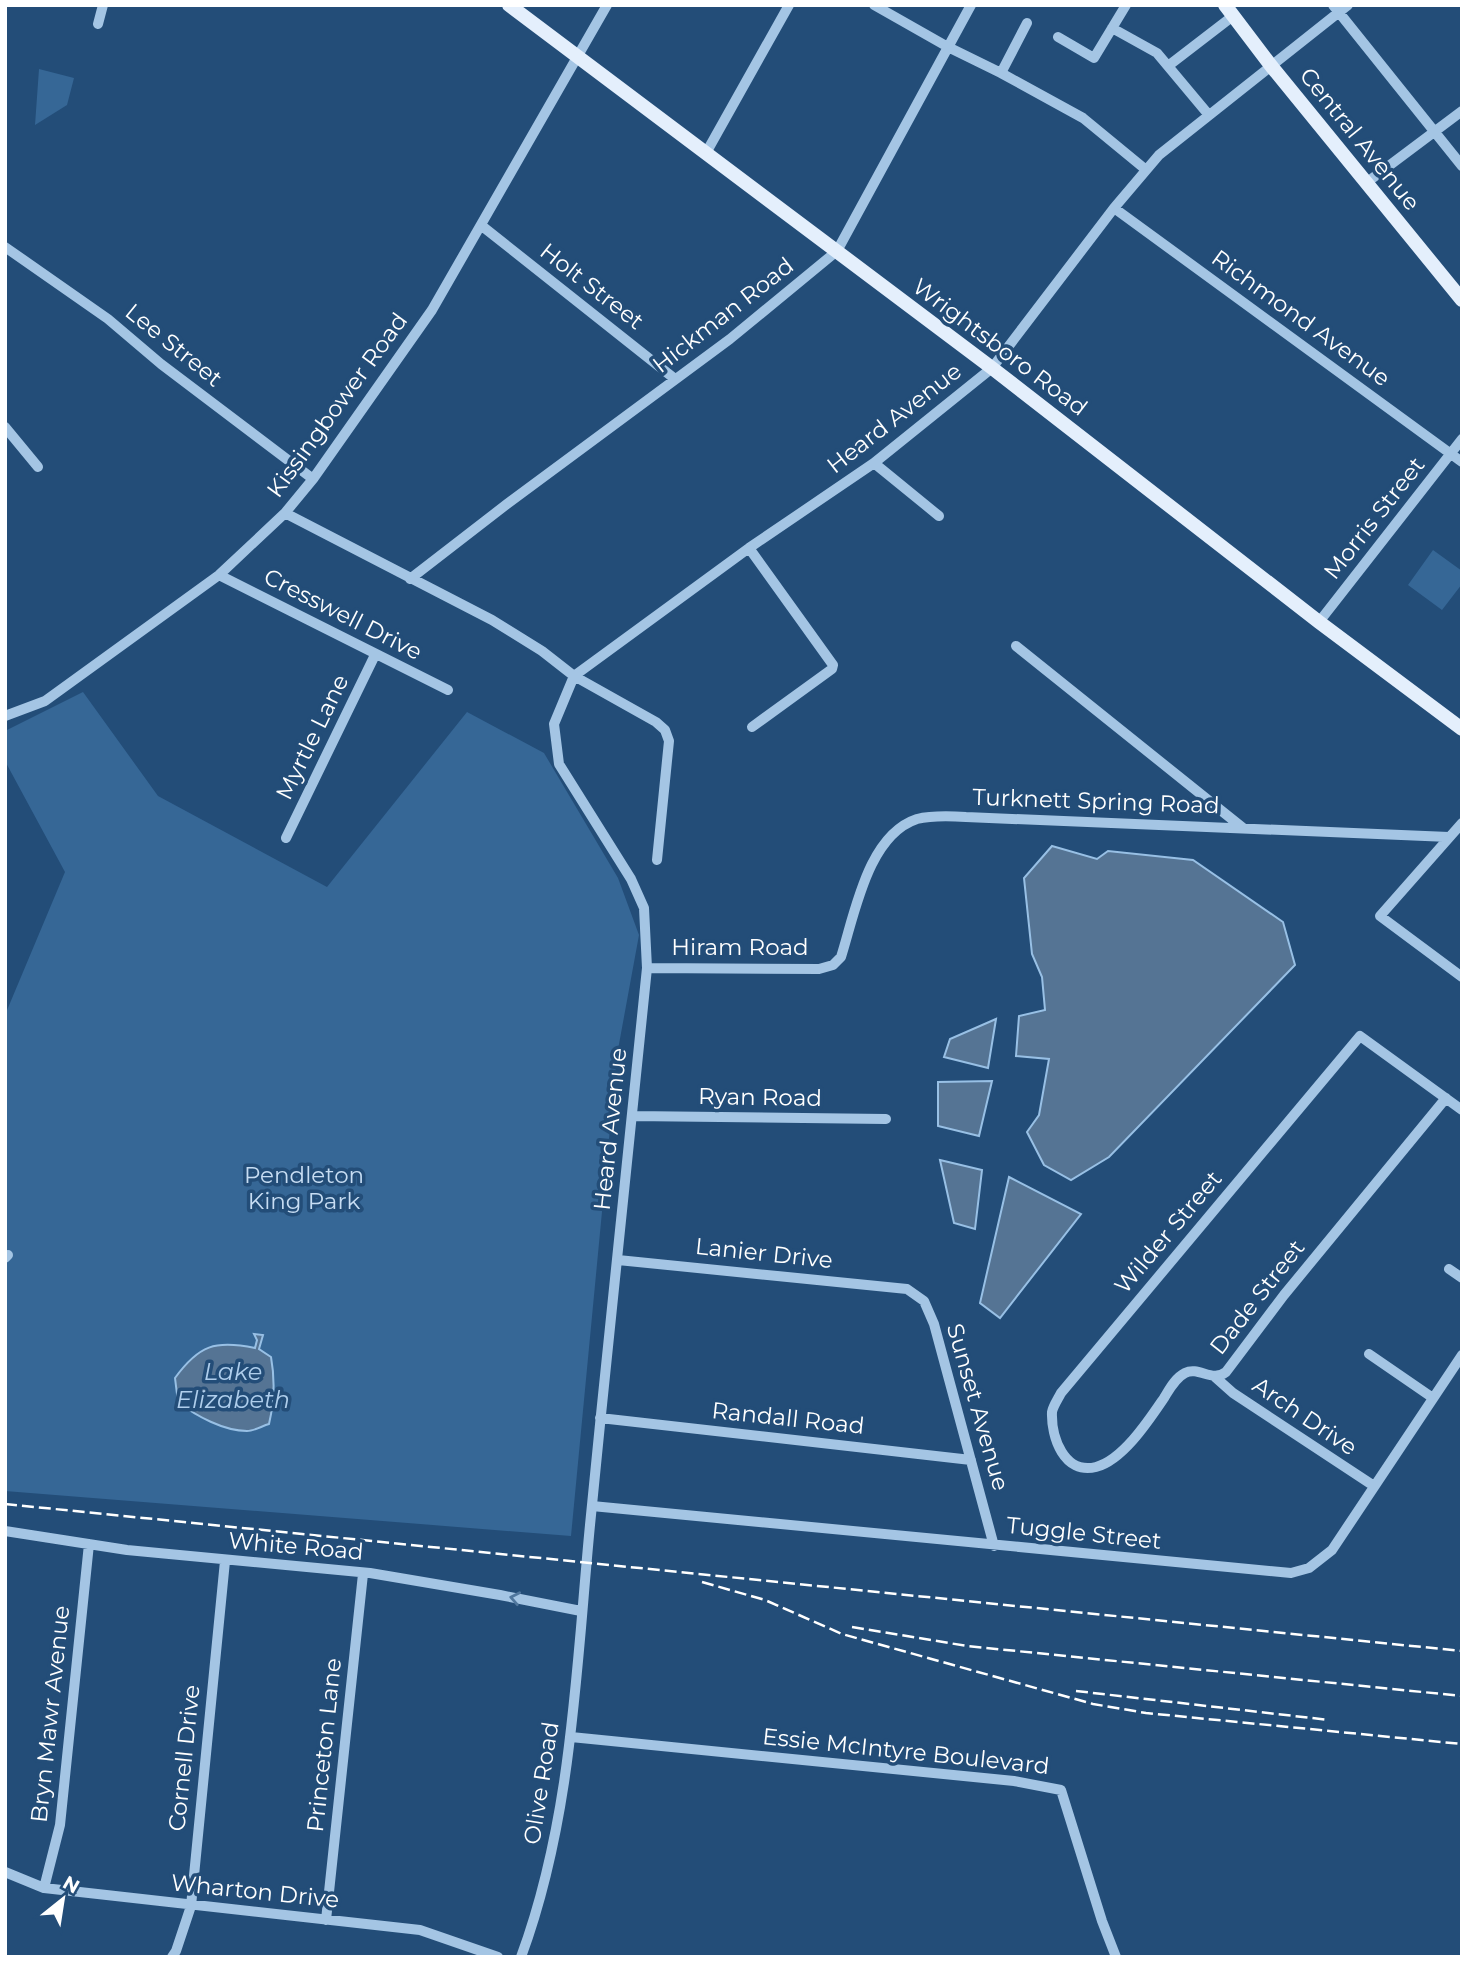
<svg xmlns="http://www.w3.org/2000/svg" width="1467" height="1962" viewBox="0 0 1467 1962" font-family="Montserrat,sans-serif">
  <rect width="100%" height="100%" fill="#234d78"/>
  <!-- green -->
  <path fill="#366796" d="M39,69L74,78L67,105L35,125Z
    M1433,550L1462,571V584L1442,610L1408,585Z
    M83,692L158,796L327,887L467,712L544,753L618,878L639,935L617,1055L571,1536L5,1491V1015L65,872L5,761V731Z"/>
  <!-- water -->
  <path fill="#557494" stroke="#98c0e5" stroke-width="2" d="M1052,846L1097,859L1108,851L1193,860L1283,922L1295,965L1109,1157L1071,1180L1044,1165L1027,1132L1039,1115L1049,1059L1016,1056L1019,1016L1045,1010L1042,977L1032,954L1024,878Z
    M996,1019L988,1068L944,1057L950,1039Z
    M992,1081L979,1136L938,1126V1082Z
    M940,1160L982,1170L975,1229L954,1223Z
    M1009,1177L1081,1214L1000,1318L980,1303Z
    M254,1334L263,1335L259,1349L271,1357C275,1379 274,1403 269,1424C262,1426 254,1431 247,1431C224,1431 196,1416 178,1402L175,1378C199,1345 215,1340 255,1348L257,1340Z"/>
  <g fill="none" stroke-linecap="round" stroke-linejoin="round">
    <!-- minor -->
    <path stroke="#a4c5e4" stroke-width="10" d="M874,5L948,47L1001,73L1083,118L1145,169
      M1333,5L1462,166
      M98,24L103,5
      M1112,28L1157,53L1208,114
      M1058,37L1094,58L1126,5
      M1168,66L1233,16
      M1001,73L1027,23
      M706,153L789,5
      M1366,183L1462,111
      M1114,208L1462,462
      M482,226L675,379
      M5,247L108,319L161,364L313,479
      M5,427L38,467
      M874,463L939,516
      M285,513L492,620L542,651L574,676L656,722L665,730L669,741L657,860
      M749,548L833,665L832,669L752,727
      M219,575L448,690
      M410,579L507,504L730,339L837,251L971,5
      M1319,622L1462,439
      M1016,646L1243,828
      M5,716L45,701L219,575L285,513L313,479L432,310L607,5
      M1462,823L1380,916L1462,977
      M286,838L375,655
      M647,968L819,969L833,965L841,957C855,913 868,835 917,819C933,815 951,816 966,817L1449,837
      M1446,1098L1284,1295L1226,1372C1212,1383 1199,1366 1185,1373C1175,1378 1169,1390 1164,1398C1149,1420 1123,1460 1096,1467C1064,1475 1051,1437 1052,1412C1053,1406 1058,1399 1061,1393L1360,1036L1462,1110
      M632,1116L886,1119
      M5,1258L8,1255
      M618,1260L907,1289L924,1301L934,1324L994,1546
      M1449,1269L1462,1278
      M1369,1354L1433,1398
      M1215,1377L1233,1393L1374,1486
      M600,1418L971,1460
      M592,1506L1291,1573L1309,1568L1332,1550L1462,1355
      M5,1531L127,1550L370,1573L500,1595L581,1611
      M571,1737L1014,1781L1061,1790L1102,1921L1116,1957
      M5,1872L44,1888L420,1930L498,1957
      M44,1888L60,1825L89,1544
      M326,1920L363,1574
      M172,1957L176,1951L191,1906L225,1561
      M521,1957C572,1819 576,1670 590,1525C608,1339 629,1153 647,968L644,908L631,879L559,764L554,724L574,676L749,548L874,463L992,368L1114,208L1159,155L1348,5"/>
    <!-- major -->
    <path stroke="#e4effc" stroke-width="14" d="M509,5L992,368L1319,622L1462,729
      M1225,5L1272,67L1462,300"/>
    <!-- rail -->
    <path stroke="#fff" stroke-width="2.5" stroke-dasharray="12 5" stroke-linecap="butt" d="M5,1504L1462,1651
      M702,1582L765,1600L842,1634L1093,1704L1146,1713L1462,1744
      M852,1627L967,1646L1462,1696
      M1076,1691L1329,1720"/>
  </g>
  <!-- one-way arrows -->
  <defs><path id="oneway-chevron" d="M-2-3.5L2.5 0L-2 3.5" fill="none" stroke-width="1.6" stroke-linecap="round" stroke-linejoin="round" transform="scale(1.75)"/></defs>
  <use stroke="#50779e" href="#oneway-chevron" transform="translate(515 1598) rotate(-169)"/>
  <g text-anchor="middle" stroke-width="7" stroke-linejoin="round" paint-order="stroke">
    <!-- street labels -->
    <g font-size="23" fill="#fff" stroke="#234d78">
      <text transform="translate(1360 139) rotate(51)" y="8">Central Avenue</text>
      <text transform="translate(592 286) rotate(38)" y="8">Holt Street</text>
      <text transform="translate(723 315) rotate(-38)" y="8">Hickman Road</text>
      <text transform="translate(1301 318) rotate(36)" y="8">Richmond Avenue</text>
      <text transform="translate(174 345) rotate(39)" y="8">Lee Street</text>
      <text transform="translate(1000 347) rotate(37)" y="8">Wrightsboro Road</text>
      <text transform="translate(337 405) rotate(-54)" y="8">Kissingbower Road</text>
      <text transform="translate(894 418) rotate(-38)" y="8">Heard Avenue</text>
      <text transform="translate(1374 518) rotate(-52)" y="8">Morris Street</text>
      <text transform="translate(343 614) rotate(27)" y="8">Cresswell Drive</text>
      <text transform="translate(312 737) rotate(-64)" y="8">Myrtle Lane</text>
      <text transform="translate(1096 801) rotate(2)" y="8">Turknett Spring Road</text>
      <text x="740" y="955">Hiram Road</text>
      <text transform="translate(760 1097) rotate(1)" y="8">Ryan Road</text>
      <text transform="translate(610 1129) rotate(-84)" y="8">Heard Avenue</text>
      <text transform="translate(1168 1232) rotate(-50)" y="8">Wilder Street</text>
      <text transform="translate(764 1253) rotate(6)" y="8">Lanier Drive</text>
      <text transform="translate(1257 1297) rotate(-52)" y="8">Dade Street</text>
      <text transform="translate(978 1407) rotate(74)" y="8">Sunset Avenue</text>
      <text transform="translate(1305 1416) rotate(34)" y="8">Arch Drive</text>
      <text transform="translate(788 1418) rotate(6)" y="8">Randall Road</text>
      <text transform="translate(1084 1533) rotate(6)" y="8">Tuggle Street</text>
      <text transform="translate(296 1546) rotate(5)" y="8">White Road</text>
      <text transform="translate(50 1714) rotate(-84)" y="8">Bryn Mawr Avenue</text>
      <text transform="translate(324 1745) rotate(-84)" y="8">Princeton Lane</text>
      <text transform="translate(906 1751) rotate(6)" y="8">Essie McIntyre Boulevard</text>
      <text transform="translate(184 1758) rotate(-84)" y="8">Cornell Drive</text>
      <text transform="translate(541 1783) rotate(-81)" y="8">Olive Road</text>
      <text transform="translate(255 1891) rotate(6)" y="8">Wharton Drive</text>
    </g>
    <!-- park labels -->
    <g font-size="23" fill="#c7ddf3" stroke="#234d78">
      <text x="304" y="1183">Pendleton<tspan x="304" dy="26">King Park</tspan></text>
    </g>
    <!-- water labels -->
    <g font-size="24" font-style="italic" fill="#afceec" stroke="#234d78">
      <text x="233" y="1380">Lake<tspan x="233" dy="28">Elizabeth</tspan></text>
    </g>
  </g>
  <!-- border -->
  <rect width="1467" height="1962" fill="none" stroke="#ffffff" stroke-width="14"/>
  <!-- north arrow -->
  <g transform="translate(63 1899) rotate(30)" stroke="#234d78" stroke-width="5" paint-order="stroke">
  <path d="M0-5L12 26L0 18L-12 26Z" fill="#ffffff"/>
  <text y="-10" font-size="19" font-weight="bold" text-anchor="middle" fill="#ffffff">N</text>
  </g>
</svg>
